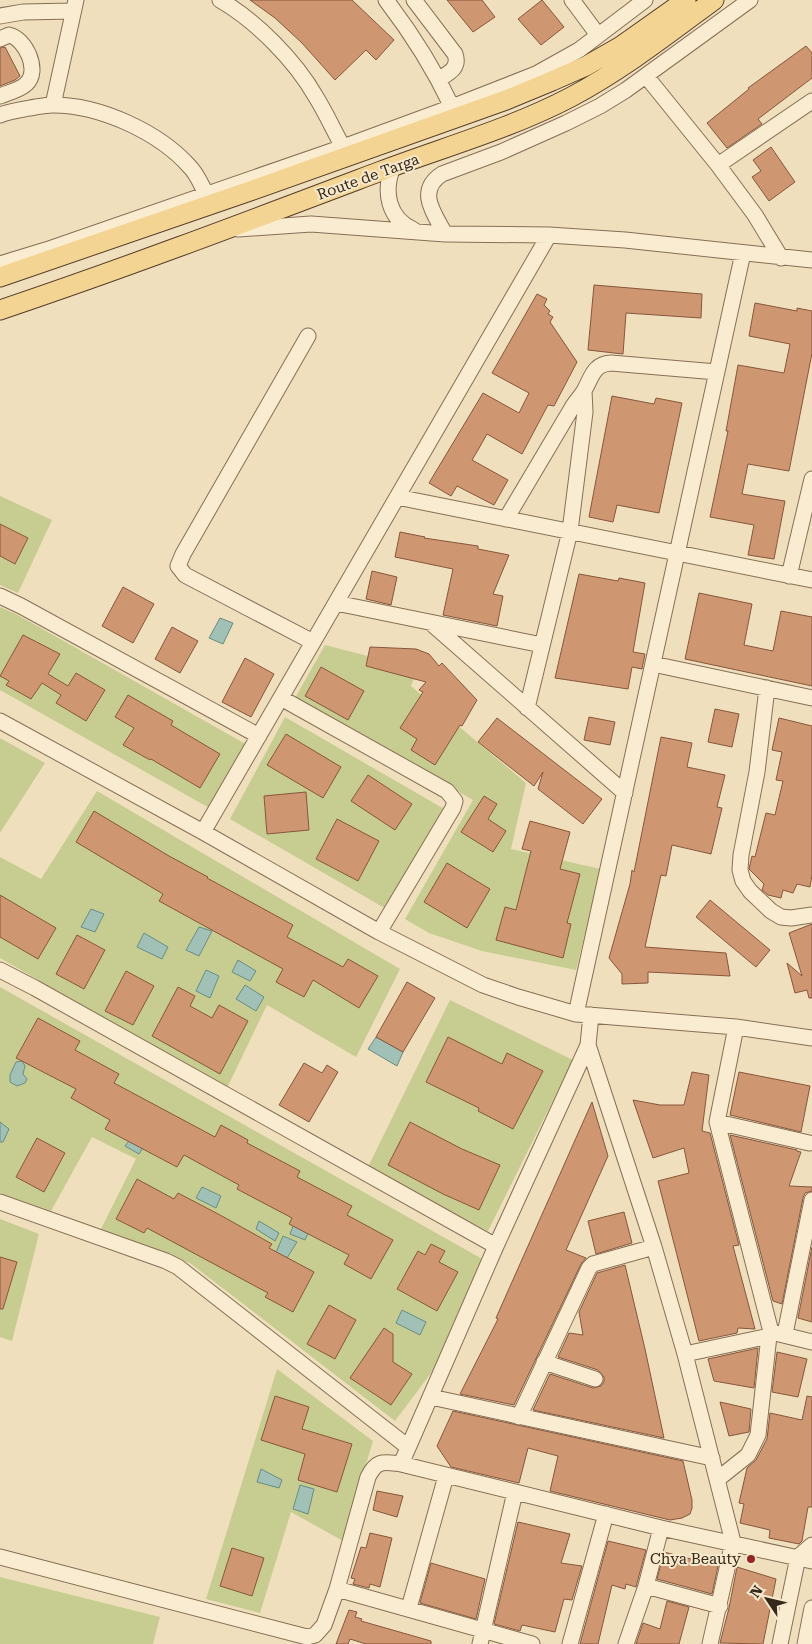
<svg xmlns="http://www.w3.org/2000/svg" width="812" height="1644" viewBox="0 0 812 1644" font-family="'Roboto Serif',serif">
  <rect width="100%" height="100%" fill="#efdfbd"/>
  <!-- green -->
  <path fill="#c7cd91" d="M0,496L52,520L18,593L0,585Z
    M0,607L16,614L249,746L213,810L0,690Z
    M325,645L418,669L411,686L526,783L511,849L601,869L576,970L482,951L429,933L405,919L473,800L295,698Z
    M285,717L446,810L388,910L230,819Z
    M0,738L45,763L0,833Z
    M97,791L400,969L356,1057L267,1005L227,1088L0,958V857L41,879Z
    M0,987L484,1260L437,1365L395,1421L190,1263L100,1231L136,1159L92,1137L51,1211L0,1193Z
    M450,1000L573,1060L488,1231L366,1171Z
    M0,1219L39,1234L12,1341L0,1337Z
    M277,1369L373,1441L343,1541L291,1512L260,1613L206,1599Z
    M0,1577L160,1617L153,1644H0Z"/>
  <!-- water -->
  <path fill="#a1c0b6" stroke="#688d83" d="M220,618L233,623L223,644L209,638Z
    M91,909L104,914L95,932L81,927Z
    M199,927L212,931L199,956L186,950Z
    M144,933L168,947L162,959L137,947Z
    M238,960L256,971L250,981L232,972Z
    M206,970L219,976L210,998L196,991Z
    M245,985L264,997L256,1011L236,999Z
    M376,1037L403,1052L397,1066L368,1049Z
    M22,1061L25,1066L23,1074L27,1079L25,1083L17,1086L10,1082V1075L16,1062Z
    M0,1122L9,1129L3,1142H0Z
    M153,1132L139,1154L125,1146L129,1141Z
    M202,1187L221,1196L216,1208L196,1198Z
    M297,1216L313,1222L305,1240L290,1234Z
    M259,1221L279,1233L275,1241L256,1229Z
    M283,1236L297,1242L282,1266L272,1262Z
    M402,1310L426,1322L420,1335L396,1323Z
    M261,1469L282,1480L279,1488L257,1482Z
    M300,1485L314,1489L308,1514L293,1509Z"/>
  <!-- building -->
  <path fill="#ce9671" stroke="#87573b" d="M250,0H352L394,40L376,60L366,50L335,80L302,43L275,18Z
    M447,0H482L495,17L473,32Z
    M542,0L564,27L541,45L518,19Z
    M806,46L812,53V78L758,119L762,124L727,148L707,123L749,89L748,88Z
    M5,47L20,76L15,80L0,86V48Z
    M771,147L795,182L769,201L752,177L761,171L753,160Z
    M594,285L702,294L701,318L626,313L623,354L588,350Z
    M537,294L547,299L544,305L550,311L548,314L553,317L550,322L577,362L554,406L548,405L522,454L487,434L478,450L472,460L508,480L494,505L457,486L451,496L429,483L483,393L519,413L529,393L492,373Z
    M755,303L797,311V308L812,311V353L789,471L748,464L742,494L785,501L774,559L748,555L754,525L710,517L728,431H726L738,365L784,373L790,344L749,336Z
    M612,396L654,404L656,398L682,403L659,513L617,505L613,522L589,517Z
    M0,524L28,538L15,564L0,556Z
    M400,532L425,537L424,538L478,546V549L509,555L493,594L503,596L497,626L443,615L453,569L395,557Z
    M372,571L397,577L391,605L366,599Z
    M579,574L618,581L619,578L645,583L633,652L645,654L642,669L632,667L628,689L555,678Z
    M123,587L154,604L133,643L102,626Z
    M699,593L752,604L744,645L773,651L781,611L812,617V686L685,659Z
    M172,627L198,641L180,673L155,659Z
    M23,635L60,654L48,674L68,686L76,673L105,690L86,721L56,703L61,695L42,683L31,699L6,685L9,681L0,676Z
    M370,647L416,649L429,654L439,666L442,663L477,700L462,726L460,725L435,765L411,750L417,739L400,728L423,692L419,690L426,682L366,666Z
    M245,658L274,674L251,717L222,702Z
    M321,667L364,691L348,720L305,696Z
    M128,695L173,721L171,725L220,754L200,788L151,759L150,760L123,745L134,728L115,717Z
    M715,709L739,714L732,747L708,742Z
    M589,717L615,722L610,745L584,740Z
    M497,718L602,799L583,824L538,789L543,772L534,786L478,742Z
    M779,718L812,726V875L810,887L797,884L793,893L783,890L781,898L768,895L762,890L764,884L749,869L752,856L755,857L766,813L775,815L783,781L776,780L782,752L772,750Z
    M286,734L341,767L323,798L267,765Z
    M661,737L692,743L687,767L725,775L717,807L722,808L711,854L672,845L666,876L661,875L645,947L726,953L730,976L648,972V983L622,984V974L609,958L630,884L632,870L634,872Z
    M368,775L412,804L395,830L351,801Z
    M306,792L309,830L267,834L264,796Z
    M484,796L497,804L488,819L506,831L493,852L461,832Z
    M94,811L169,856L208,877L207,878L293,925L287,937L343,967L348,959L378,976L359,1008L313,980L304,997L276,982L283,969L159,901L163,894L76,842Z
    M337,819L379,841L358,881L316,859Z
    M530,821L570,832L560,869L580,874L567,923L571,924L563,958L496,940L505,907L516,910L531,851L522,849Z
    M447,863L490,889L467,928L424,902Z
    M0,895L56,928L38,959L0,937Z
    M710,900L770,950L756,967L696,917Z
    M812,924V998H809L807,990L795,993L787,963L802,976L789,933Z
    M77,935L105,950L84,989L56,974Z
    M126,971L154,986L133,1025L105,1011Z
    M407,982L435,998L403,1052L376,1037Z
    M178,987L195,996L190,1006L212,1018L219,1005L248,1021L220,1074L152,1036Z
    M38,1018L80,1041L75,1050L119,1074L114,1083L215,1137L221,1125L248,1140L247,1143L300,1171L297,1177L352,1206L347,1215L393,1240L371,1279L344,1264L349,1255L289,1224L292,1218L237,1189L239,1185L184,1155L177,1167L105,1129L110,1120L71,1098L76,1089L16,1058Z
    M448,1037L502,1064L507,1053L543,1071L513,1129L478,1111L479,1108L426,1082Z
    M304,1063L322,1073L327,1065L338,1072L309,1122L279,1105Z
    M692,1072L709,1075L702,1131L710,1133L739,1245L733,1246L755,1329L738,1328L737,1333L699,1341L658,1181L689,1173L684,1148L653,1158L633,1100L660,1105H684Z
    M739,1072L810,1086L801,1132L730,1115Z
    M592,1102L608,1156L566,1250L586,1258L581,1264L514,1405L460,1394L498,1319L496,1318Z
    M410,1122L462,1149L500,1165L479,1210L443,1194L388,1165Z
    M730,1135L797,1150V1151L801,1152L789,1186L812,1187V1191L805,1193L803,1198L782,1304L773,1301Z
    M37,1138L65,1153L44,1192L16,1177Z
    M137,1179L174,1199L178,1193L220,1215L272,1244L269,1248L314,1272L293,1312L265,1297L268,1293L147,1228L144,1233L116,1219Z
    M624,1212L632,1243L596,1254L588,1221Z
    M431,1244L445,1251L439,1262L458,1272L437,1311L397,1289L418,1251L425,1255Z
    M812,1247V1322L798,1318Z
    M0,1257L17,1262L3,1309H0Z
    M625,1265L645,1349L664,1438L533,1410L550,1374L593,1388L601,1386L604,1382V1377L598,1370L558,1357L569,1333L583,1335L579,1312L597,1273Z
    M329,1305L356,1320L335,1359L307,1344Z
    M384,1328L393,1334V1362L412,1374L391,1405L350,1378Z
    M758,1348L754,1388L714,1381L708,1359Z
    M777,1352L807,1359L798,1397L772,1392Z
    M275,1396L309,1407L302,1429L352,1444L337,1492L298,1480L305,1454L261,1440Z
    M807,1396L812,1397V1507H808L802,1541L799,1544L769,1538L770,1530L740,1523L744,1504L739,1503L747,1468L756,1460L767,1439L770,1413L802,1420Z
    M720,1402L751,1409L749,1432L729,1436Z
    M453,1411L683,1461L692,1500V1508L690,1514L682,1518L670,1520L550,1491L558,1456L528,1448L519,1483L451,1467L437,1446Z
    M377,1491L403,1496L397,1517L373,1510Z
    M518,1522L570,1534L561,1563L582,1566L572,1600L564,1599L555,1632L522,1625L520,1631L494,1624Z
    M370,1533L392,1538L380,1587L370,1584L369,1588L353,1584L355,1579L351,1578L361,1547L366,1548Z
    M608,1541L646,1550L637,1583L636,1587L626,1584L625,1589L612,1585L598,1644H580Z
    M232,1548L264,1558L252,1596L220,1586Z
    M664,1552L718,1566L712,1594L657,1579Z
    M431,1563L485,1579L476,1619L420,1603Z
    M737,1567L776,1579L763,1644L720,1643L729,1608Z
    M667,1601L689,1607L679,1644H636L643,1623L660,1629Z
    M349,1610L357,1612L355,1617L362,1619L361,1621L431,1641V1644H366L350,1639L348,1644H336Z"/>
  <g fill="none" stroke-linecap="round" stroke-linejoin="round">
    <!-- minor casing -->
    <g stroke="#876f56" stroke-width="17">
      <path id="minor" d="M220,0C256,21 295,60 316,97C326,113 334,131 343,147
        M386,0C412,34 434,69 452,107
        M414,0L455,54C460,68 449,73 439,79
        M572,0L598,35
        M0,16L23,12L73,11
        M0,39L9,35C25,38 41,71 26,84C20,90 7,93 0,96
        M646,76L718,165L755,215L781,258
        M53,105L76,0
        M0,115C10,111 20,110 30,108C37,107 45,105 53,105C100,105 159,132 190,167C197,174 201,185 206,193
        M718,165L812,101
        M393,167C383,191 388,219 414,230
        M238,229L311,224L445,234L549,235L625,240L812,260
        M445,234C434,213 416,191 442,174L501,152L566,123L600,106L626,90L750,0
        M0,264L46,250L343,147L452,107L536,74L579,50L645,0
        M308,336L183,554L178,566L185,575L313,642
        M397,497L812,580
        M506,519L573,406C577,400 582,395 585,389C592,376 594,364 611,363L717,372
        M789,576L812,479
        M0,596L21,606L259,736
        M336,603L542,645
        M431,623L625,793
        M653,664L812,698
        M767,688L757,772L741,855L740,870L743,881L750,891L771,911L781,917L791,918L812,915
        M281,698L447,791L455,801L453,808L379,932
        M527,708L570,531L585,412L584,391
        M0,721L203,832L379,932L483,985L518,997L576,1014L736,1027L812,1038
        M203,832L549,235
        M0,970L35,988L496,1246
        M576,1014L743,253
        M736,1027L717,1122L771,1332
        M588,1045L654,1247L685,1354L733,1542L710,1644
        M717,1122L809,1143
        M0,1202L166,1261L178,1267L408,1447
        M785,1334L812,1200
        M685,1354L769,1336L771,1332L812,1342
        M544,1362L595,1379
        M431,1397L712,1458
        M519,1417L589,1268L593,1264L654,1247
        M401,1464L661,1528L812,1561
        M718,1479L748,1455L758,1435L769,1336
        M0,1557L307,1637L315,1635L324,1625L337,1589L368,1477C377,1459 384,1462 401,1464L496,1246L588,1045L591,1015
        M646,1586L720,1606
        M337,1589L532,1644
        M409,1608L446,1476
        M480,1644L515,1492
        M570,1644L606,1514
        M626,1644L646,1586L661,1528
        M780,1644L798,1557L812,1545
        M805,1644L812,1608"/>
    </g>
    <!-- major casing -->
    <g stroke="#543d2a" stroke-width="21">
      <path id="major" d="M0,277L250,191L506,100L552,81L586,66L621,46L686,0
        M0,310C128,267 254,219 381,171C444,147 510,129 571,97C622,70 668,34 714,0"/>
    </g>
    <!-- minor -->
    <use href="#minor" stroke="#faecd0" stroke-width="15"/>
    <!-- major -->
    <use href="#major" stroke="#f4d492" stroke-width="19"/>
  </g>
  <!-- markers -->
  <circle fill="#972427" stroke="#f6e9cc" stroke-width="2" cx="751" cy="1559" r="5"/>
  <g text-anchor="middle" stroke-width="4" stroke-linejoin="round" paint-order="stroke">
    <!-- street labels -->
    <g font-size="15" fill="#36271b" stroke="#f6e9cc">
      <text transform="translate(368 177) rotate(-20)" y="5">Route de Targa</text>
    </g>
    <!-- poi labels -->
    <g font-size="15" fill="#36271b" stroke="#f6e9cc" text-anchor="end">
      <text x="741" y="1564">Chya Beauty</text>
    </g>
  </g>
  <!-- north arrow -->
  <g transform="translate(767 1599) rotate(305)" stroke="#f6e9cc" stroke-width="4" paint-order="stroke">
  <path d="M0-4L9 19L0 12L-9 19Z" fill="#36271b"/>
  <text y="-8" font-size="14" font-weight="bold" text-anchor="middle" fill="#36271b">N</text>
  </g>
</svg>
